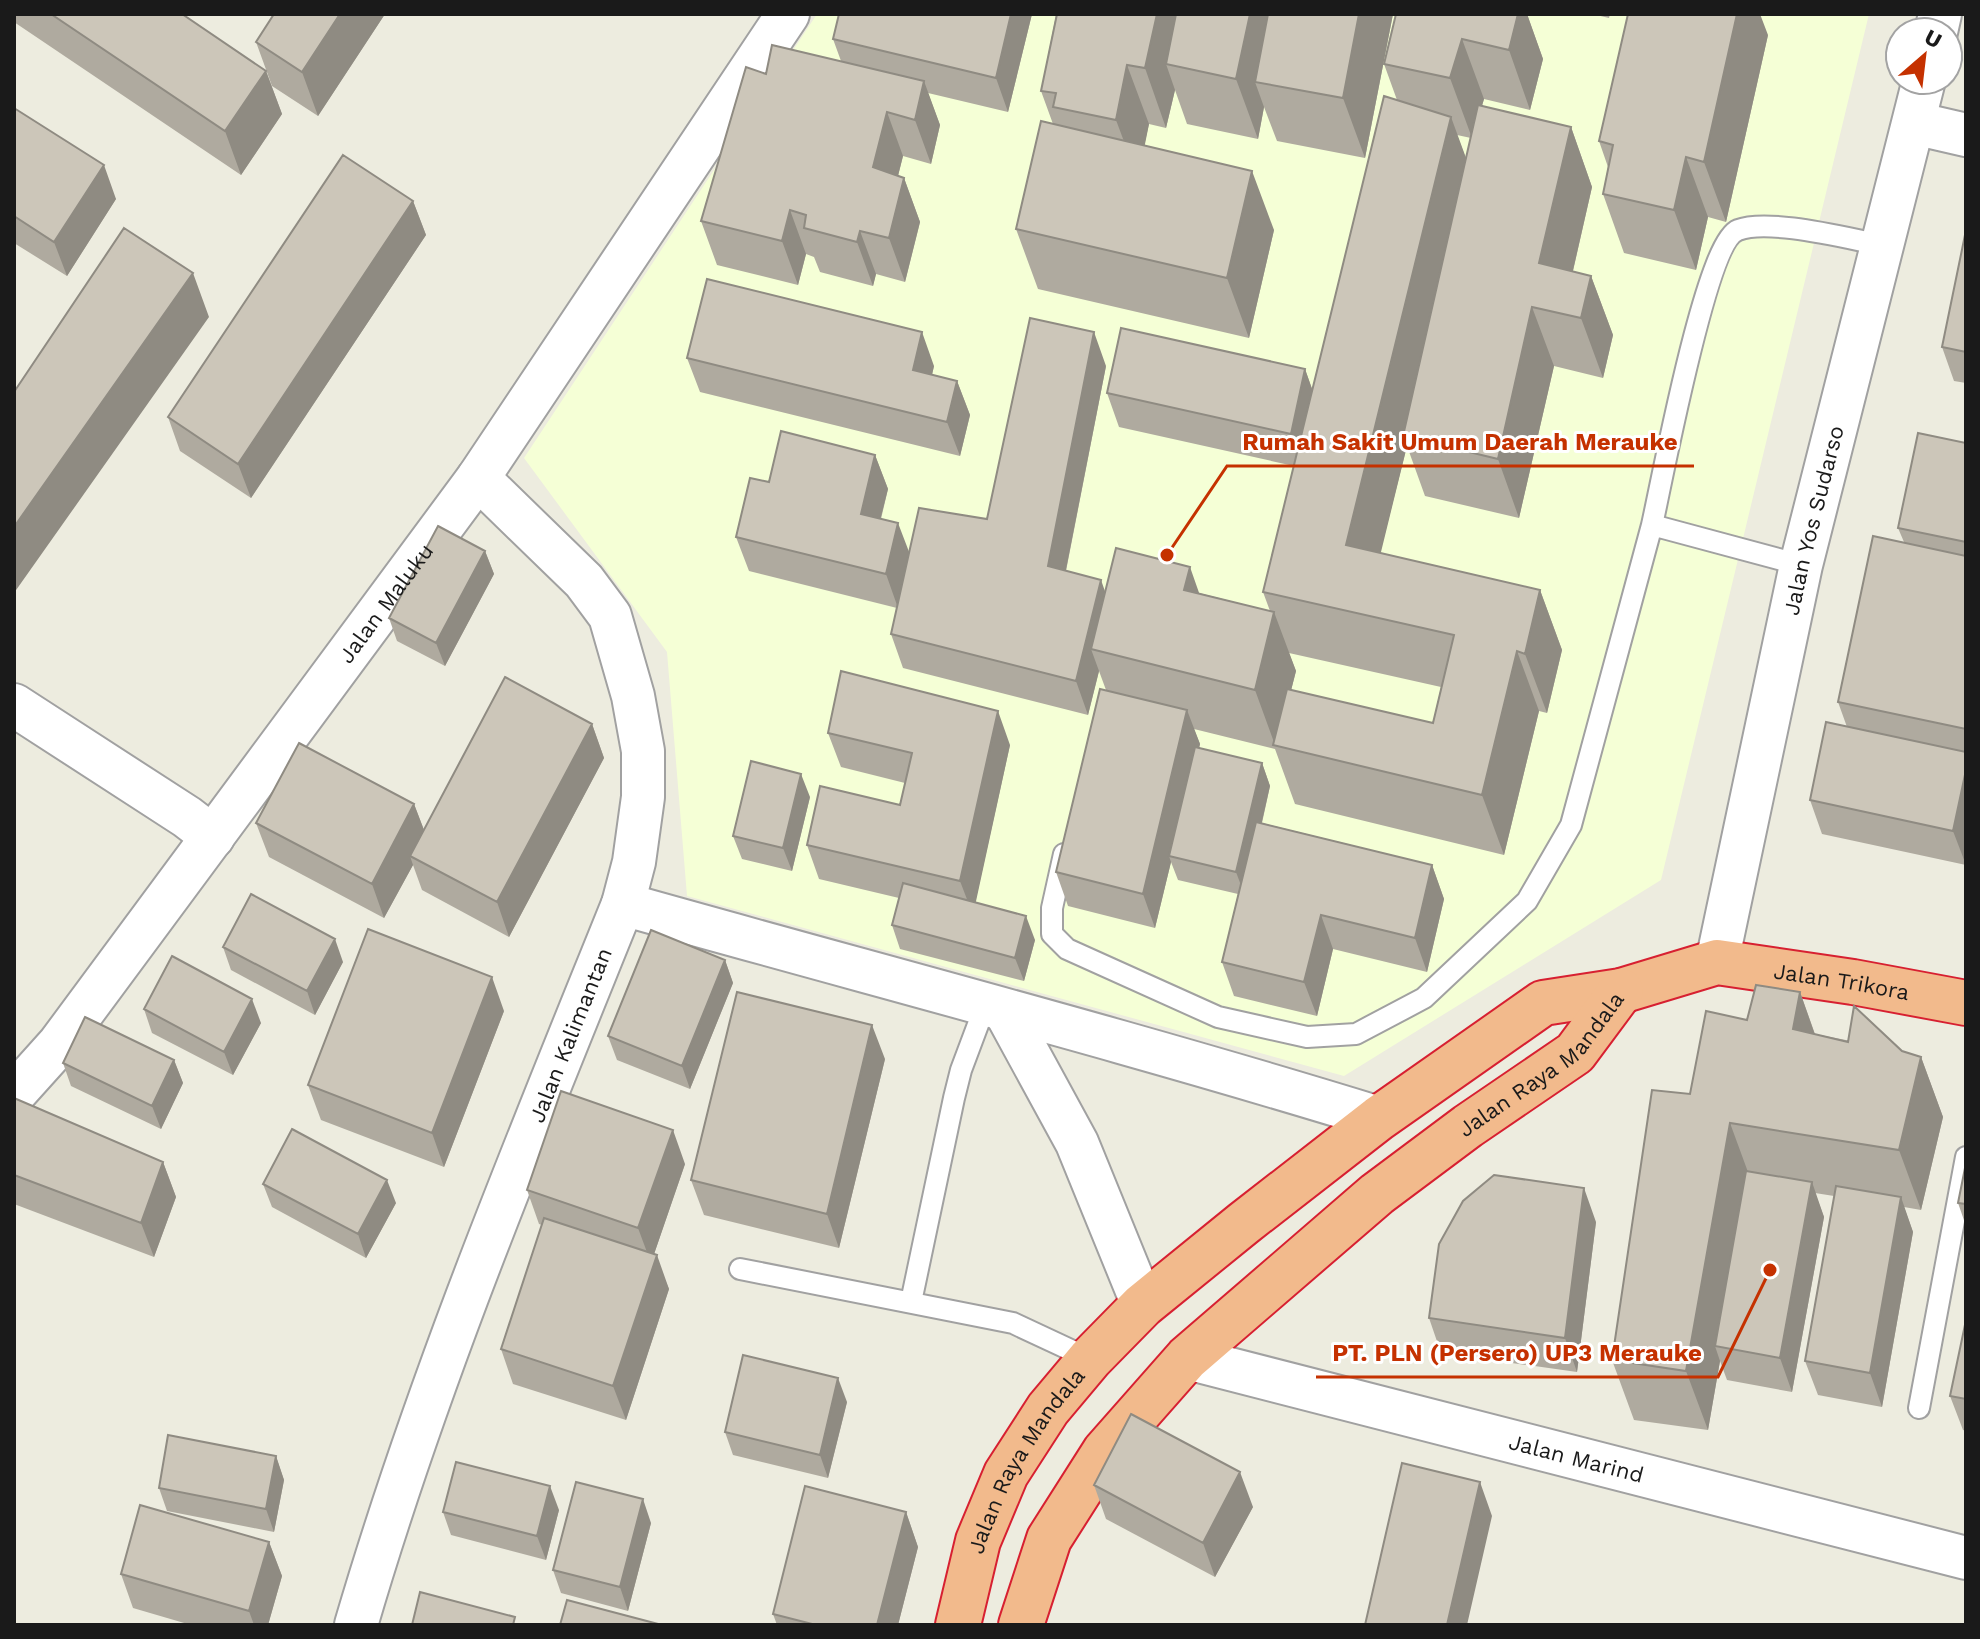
<svg xmlns="http://www.w3.org/2000/svg" width="1980" height="1639" viewBox="0 0 1980 1639" font-family="'Work Sans',sans-serif">
  <rect width="100%" height="100%" fill="#edecdf"/>
  <!-- education -->
  <path fill="#f5ffd6" d="M817,14H1869L1661,880L1344,1076L687,896L667,652L524,458Z"/>
  <g fill="none" stroke-linecap="round" stroke-linejoin="round">
    <!-- service casing -->
    <g stroke="#a1a1a1" stroke-width="24">
      <path id="service" d="M1652,525C1662,481 1706,242 1738,230C1769,218 1849,239 1883,245
        M1064,854L1052,908V934L1067,949L1218,1017L1307,1037L1356,1034L1424,998L1527,901L1571,825L1652,525L1801,565
        M740,1269L1013,1323L1090,1359
        M911,1302L954,1098L961,1070L985,1006
        M1919,1408L1966,1157"/>
    </g>
    <!-- minor casing -->
    <g stroke="#a1a1a1" stroke-width="46">
      <g id="minor">
        <path d="M1936,32L1940,14"/>
        <path d="M1914,123L1966,135"/>
        <path d="M14,705L187,817L213,837"/>
        <path d="M623,904C875,975 1129,1041 1379,1118"/>
        <path id="s1" d="M1717,962L1801,565L1924,80"/>
        <path d="M1005,1011L1077,1143L1143,1305"/>
        <path id="s2" d="M14,1094L59,1044L478,478L788,14"/>
        <path id="s3" d="M1187,1358L1966,1558"/>
        <path id="s4" d="M356,1625C428,1379 527,1142 623,904L634,862L643,797V751L633,696L610,616L584,581L478,478"/>
      </g>
    </g>
    <!-- trunk casing -->
    <g stroke="#d72031" stroke-width="48">
      <g id="trunk">
        <path id="s5" d="M958,1625L978,1541L1006,1474L1048,1409L1090,1359L1143,1305L1244,1223L1379,1118L1543,1003L1621,991L1717,962L1853,982L1966,1003"/>
        <path id="s6" d="M1021,1625L1049,1539L1105,1451L1187,1358L1377,1194L1468,1126L1575,1053L1621,991"/>
      </g>
    </g>
    <!-- service -->
    <use href="#service" stroke="#fff" stroke-width="20"/>
    <!-- minor -->
    <use href="#minor" stroke="#fff" stroke-width="42"/>
    <!-- trunk -->
    <use href="#trunk" stroke="#f2ba8c" stroke-width="44"/>
  </g>
  <!-- wall -->
  <path fill="#afaa9f" fill-rule="evenodd" d="M14,14H182L266,71L282,114L241,175L14,22Z
    M274,14H385L318,116L272,86L256,42Z
    M839,14H1032L1008,112L928,93L940,125L931,164L903,156L898,176L904,178L920,222L905,282L876,274L873,286L820,272L814,257L806,254L798,285L717,265L701,221L766,74L841,61L833,39Z
    M1051,14H1393L1365,158L1277,141L1264,107L1258,139L1187,124L1175,90L1166,128L1149,124L1144,146L1274,230L1249,338L1038,289L1016,229L1053,124L1041,91L1056,15Z
    M1396,14H1527L1543,59L1530,110L1484,99L1482,106L1571,127L1592,187L1573,271L1591,276L1613,335L1603,378L1554,366L1519,518L1425,496L1407,446L1380,553L1540,590L1562,650L1547,713L1539,711L1504,855L1295,804L1275,749L1194,729L1200,744L1199,748L1262,763L1270,786L1262,823L1432,865L1444,899L1427,972L1333,949L1317,1016L1234,996L1222,962L1238,894L1178,880L1171,862L1155,928L1068,906L1056,872L1106,690L1099,671L1088,715L903,668L891,634L897,608L749,571L736,537L769,482L875,455L888,489L881,519L909,553L987,519L1106,366L1066,571L1105,593H1199L1270,611L1263,592L1294,466L1119,427L1107,393L1305,369L1312,389L1397,100L1384,64ZM1457,135L1471,138L1466,159ZM1289,653L1441,687L1433,723L1291,690L1296,671Z
    M1592,14H1610L1609,18Z
    M1768,35L1726,222L1708,217L1696,270L1624,253L1603,194L1608,167L1599,141Z
    M14,108L116,199L67,276L14,243Z
    M413,201L426,235L251,498L180,451L168,417Z
    M1966,230V383L1954,381L1942,347Z
    M687,358L934,366L932,375L957,381L970,415L960,456L700,392Z
    M1966,443V865L1822,834L1810,800L1847,727L1838,702L1904,542L1898,528Z
    M485,551L494,574L445,666L397,641L389,618Z
    M592,724L604,758L509,937L422,890L413,865L384,918L269,857L256,823L414,804L424,830Z
    M828,733L1010,745L975,903L1035,940L1024,981L900,949L892,925L899,898L819,879L807,845L900,805L905,783L841,767Z
    M810,797L792,871L742,859L733,836Z
    M223,947L343,962L315,1015L231,970Z
    M725,960L733,983L690,1089L617,1060L608,1036Z
    M1800,992L1815,1034L1902,1051L1921,1057L1943,1117L1921,1210L1904,1207L1913,1232L1882,1407L1818,1395L1805,1361L1834,1196L1815,1193L1824,1217L1792,1392L1727,1380L1720,1361L1708,1430L1634,1420L1612,1360L1690,1094L1747,1020Z
    M144,1009L261,1023L233,1075L152,1033Z
    M504,1011L444,1167L321,1120L308,1085Z
    M885,1059L839,1248L704,1215L691,1180Z
    M174,1060L183,1083L161,1129L71,1086L63,1063Z
    M14,1098L163,1162L176,1197L154,1257L14,1204Z
    M1966,1163V1226L1958,1203Z
    M685,1164L654,1254L669,1289L626,1420L513,1384L501,1349L542,1225L539,1224L527,1190Z
    M263,1184L396,1203L366,1258L272,1207Z
    M1596,1222L1577,1372L1441,1353L1429,1318Z
    M1966,1320V1431L1963,1430L1950,1396Z
    M847,1402L828,1478L733,1455L725,1432Z
    M276,1456L284,1480L274,1532L167,1511L159,1488Z
    M1094,1485L1253,1507L1215,1577L1106,1519Z
    M559,1510L546,1560L451,1535L443,1512Z
    M906,1512L918,1547L898,1625H777L773,1614Z
    M651,1523L628,1611L561,1593L553,1570Z
    M269,1542L282,1576L268,1625H191L133,1608L121,1574Z"/>
  <!-- shaded-wall -->
  <path fill="#8f8b82" d="M340,14H385L318,116L302,72Z
    M1011,14H1032L1008,112L996,78Z
    M1157,14H1192L1166,64L1175,90L1166,128L1145,68Z
    M1250,14H1284L1255,82L1264,107L1258,139L1236,79Z
    M1359,14H1393L1365,158L1343,98Z
    M1518,14H1527L1543,59L1530,110L1509,50Z
    M1737,14H1760L1768,35L1726,222L1704,162Z
    M1462,39L1484,99L1472,138L1450,78Z
    M1127,65L1149,124L1138,179L1116,120Z
    M266,71L282,114L241,175L225,131Z
    M924,81L940,125L931,164L915,120Z
    M887,112L903,156L889,211L873,167Z
    M1451,117L1473,177L1403,436L1407,446L1368,605L1346,545Z
    M1571,127L1592,187L1563,314L1539,263Z
    M1686,157L1708,217L1696,270L1674,210Z
    M104,165L116,199L67,276L54,242Z
    M1252,171L1274,230L1249,338L1227,278Z
    M904,178L920,222L905,282L889,238Z
    M413,201L426,235L251,498L238,464Z
    M790,210L806,254L798,285L782,241Z
    M860,231L876,274L873,286L857,242Z
    M193,273L209,317L14,593V527Z
    M1591,276L1613,335L1603,378L1581,318Z
    M1532,307L1554,366L1519,518L1498,459Z
    M922,332L934,366L925,404L913,370Z
    M1094,332L1106,366L1060,600L1048,566Z
    M1305,369L1317,403L1303,468L1291,434Z
    M957,381L970,415L960,456L947,422Z
    M875,455L888,489L873,548L861,514Z
    M898,523L911,557L898,608L886,574Z
    M485,551L494,574L445,666L436,643Z
    M1190,567L1211,627L1184,590Z
    M1101,580L1113,614L1091,649L1099,671L1088,715L1076,681Z
    M1540,590L1562,650L1547,713L1525,654Z
    M1274,612L1296,671L1277,746L1275,745L1255,690Z
    M1517,651L1539,711L1504,855L1482,795Z
    M1187,710L1200,744L1172,857L1169,856L1171,862L1155,928L1143,894Z
    M998,711L1010,745L973,915L960,881Z
    M592,724L604,758L509,937L497,902Z
    M1262,763L1270,786L1245,896L1236,872Z
    M1966,770V865L1953,831Z
    M801,774L810,797L792,871L783,848Z
    M414,804L427,838L410,856L413,865L384,918L372,884Z
    M1432,865L1444,899L1427,972L1415,938Z
    M1321,915L1333,949L1317,1016L1304,982Z
    M1026,916L1035,940L1024,981L1015,958Z
    M335,939L343,962L315,1015L307,991Z
    M725,960L733,983L690,1089L682,1066Z
    M492,977L504,1011L444,1167L432,1133Z
    M1800,992L1821,1052L1793,1029Z
    M252,999L261,1023L233,1075L224,1052Z
    M872,1025L885,1059L839,1248L827,1214Z
    M1921,1057L1943,1117L1921,1210L1899,1150Z
    M174,1060L183,1083L161,1129L152,1106Z
    M1730,1123L1752,1183L1715,1346L1720,1361L1708,1430L1686,1371Z
    M673,1130L685,1164L651,1263L638,1228Z
    M163,1162L176,1197L154,1257L141,1223Z
    M387,1180L396,1203L366,1258L358,1234Z
    M1812,1182L1824,1217L1792,1392L1780,1358Z
    M1584,1188L1596,1222L1577,1372L1565,1338Z
    M1901,1197L1913,1232L1882,1407L1870,1373Z
    M657,1255L669,1289L626,1420L613,1386Z
    M838,1378L847,1402L828,1478L820,1455Z
    M276,1456L284,1480L274,1532L266,1509Z
    M1240,1472L1253,1507L1215,1577L1203,1543Z
    M1480,1482L1492,1516L1467,1625H1447Z
    M550,1486L559,1510L546,1560L537,1536Z
    M643,1499L651,1523L628,1611L620,1587Z
    M906,1512L918,1547L898,1625H877Z
    M269,1542L282,1576L268,1625H254L249,1611Z"/>
  <!-- building -->
  <path fill="#ccc6b9" stroke="#8f8b82" stroke-width="2" d="M51,14H182L266,71L225,131Z
    M274,14H340L302,72L256,42Z
    M839,14H1011L996,78L833,39Z
    M1057,14H1157L1145,68L1127,65L1116,120L1053,107L1056,93L1041,91Z
    M1176,14H1250L1236,79L1166,64Z
    M1268,14H1359L1343,98L1255,82Z
    M1396,14H1518L1509,50L1462,39L1450,78L1384,64Z
    M1628,14H1737L1704,162L1686,157L1674,210L1603,194L1613,145L1599,141Z
    M772,45L924,81L915,120L887,112L873,167L904,178L889,238L860,231L857,242L804,228L806,215L790,210L782,241L701,221L746,67L766,74Z
    M1384,96L1451,117L1346,545L1540,590L1525,654L1517,651L1482,795L1273,745L1287,689L1433,723L1454,635L1263,592Z
    M1478,105L1571,127L1539,263L1591,276L1581,318L1532,307L1498,459L1403,436Z
    M14,108L104,165L54,242L14,216Z
    M1041,121L1252,171L1227,278L1016,229Z
    M343,155L413,201L238,464L168,417Z
    M124,228L193,273L14,527V392Z
    M1966,230V352L1942,347Z
    M707,279L922,332L913,370L957,381L947,422L687,358Z
    M1030,318L1094,332L1048,566L1101,580L1076,681L891,634L919,508L987,519Z
    M1121,328L1305,369L1291,434L1107,393Z
    M781,431L875,455L861,514L898,523L886,574L736,537L750,478L769,482Z
    M1918,433L1966,443V542L1898,528Z
    M438,526L485,551L436,643L389,618Z
    M1873,536L1966,556V729L1838,702Z
    M1116,548L1190,567L1184,590L1274,612L1255,690L1091,649Z
    M841,671L998,711L960,881L807,845L820,786L900,805L912,753L828,733Z
    M505,677L592,724L497,902L410,856Z
    M1100,689L1187,710L1143,894L1056,872Z
    M1826,722L1966,752V770L1953,831L1810,800Z
    M299,743L414,804L372,884L256,823Z
    M1195,747L1262,763L1236,872L1169,856Z
    M751,761L801,774L783,848L733,836Z
    M1256,822L1432,865L1415,938L1321,915L1304,982L1222,962Z
    M903,883L1026,916L1015,958L892,925Z
    M251,894L335,939L307,991L223,947Z
    M368,929L492,977L432,1133L308,1085Z
    M651,930L725,960L682,1066L608,1036Z
    M172,956L252,999L224,1052L144,1009Z
    M1756,985L1800,992L1793,1029L1848,1042L1854,1006L1902,1051L1921,1057L1899,1150L1730,1123L1686,1371L1612,1360L1652,1090L1690,1094L1706,1011L1747,1020Z
    M737,992L872,1025L827,1214L691,1180Z
    M85,1017L174,1060L152,1106L63,1063Z
    M561,1091L673,1130L638,1228L527,1190Z
    M14,1098L163,1162L141,1223L14,1175Z
    M292,1129L387,1180L358,1234L263,1184Z
    M1966,1163V1204L1958,1203Z
    M1746,1171L1812,1182L1780,1358L1715,1346Z
    M1494,1175L1584,1188L1565,1338L1429,1318L1439,1244L1463,1201Z
    M1836,1186L1901,1197L1870,1373L1805,1361Z
    M544,1218L657,1255L613,1386L501,1349Z
    M1966,1320V1399L1950,1396Z
    M743,1355L838,1378L820,1455L725,1432Z
    M1131,1414L1240,1472L1203,1543L1094,1485Z
    M168,1435L276,1456L266,1509L159,1488Z
    M456,1462L550,1486L537,1536L443,1512Z
    M1402,1463L1480,1482L1447,1625H1365Z
    M576,1482L643,1499L620,1587L553,1570Z
    M805,1486L906,1512L877,1625H816L773,1614Z
    M140,1505L269,1542L249,1611L121,1574Z
    M420,1592L515,1617L513,1625H412Z
    M567,1600L662,1625H560Z"/>
  <g text-anchor="middle" stroke-width="6" stroke-linejoin="round" paint-order="stroke">
    <!-- street labels -->
    <g font-size="22" fill="#1a1a1a" stroke="#fff">
      <text dy="8" stroke="none"><textPath href="#s1" startOffset="452">Jalan Yos Sudarso</textPath></text>
      <text dy="8" stroke="none"><textPath href="#s2" startOffset="616">Jalan Maluku</textPath></text>
      <text dy="8" stroke="none"><textPath href="#s5" startOffset="1184">Jalan Trikora</textPath></text>
      <text dy="8" stroke="none"><textPath href="#s4" startOffset="628">Jalan Kalimantan</textPath></text>
      <text dy="8" stroke="none"><textPath href="#s6" startOffset="780">Jalan Raya Mandala</textPath></text>
      <text dy="8" stroke="none"><textPath href="#s3" startOffset="402">Jalan Marind</textPath></text>
      <text dy="8" stroke="none"><textPath href="#s5" startOffset="180">Jalan Raya Mandala</textPath></text>
    </g>
  </g>
  <!-- callouts -->
  <path fill="none" stroke="#c53100" stroke-width="3" d="M1167 555L1227 466H1694M1770 1270L1718 1377H1316"/>
  <g fill="#c53100" stroke="#fff" stroke-width="3">
    <circle cx="1167" cy="555" r="8"/>
    <circle cx="1770" cy="1270" r="8"/>
  </g>
  <g font-size="24" text-anchor="middle" font-weight="bold" fill="#c53100" stroke="#fff" stroke-width="6" stroke-linejoin="round" paint-order="stroke">
    <text x="1460" y="450">Rumah Sakit Umum Daerah Merauke</text>
    <text x="1517" y="1361">PT. PLN (Persero) UP3 Merauke</text>
  </g>
  <!-- border -->
  <rect width="1980" height="1639" fill="none" stroke="#1a1a1a" stroke-width="32"/>
  <!-- north arrow -->
  <g transform="translate(1924 56) rotate(28)"><circle r="38" fill="#ffffff" stroke="#a3a3a3" stroke-width="2"/>
  <path d="M0-6L14 30L0 20L-14 30Z" fill="#c53100"/>
  <text y="-12" font-size="22" font-weight="bold" text-anchor="middle" fill="#1a1a1a">U</text>
  </g>
</svg>
